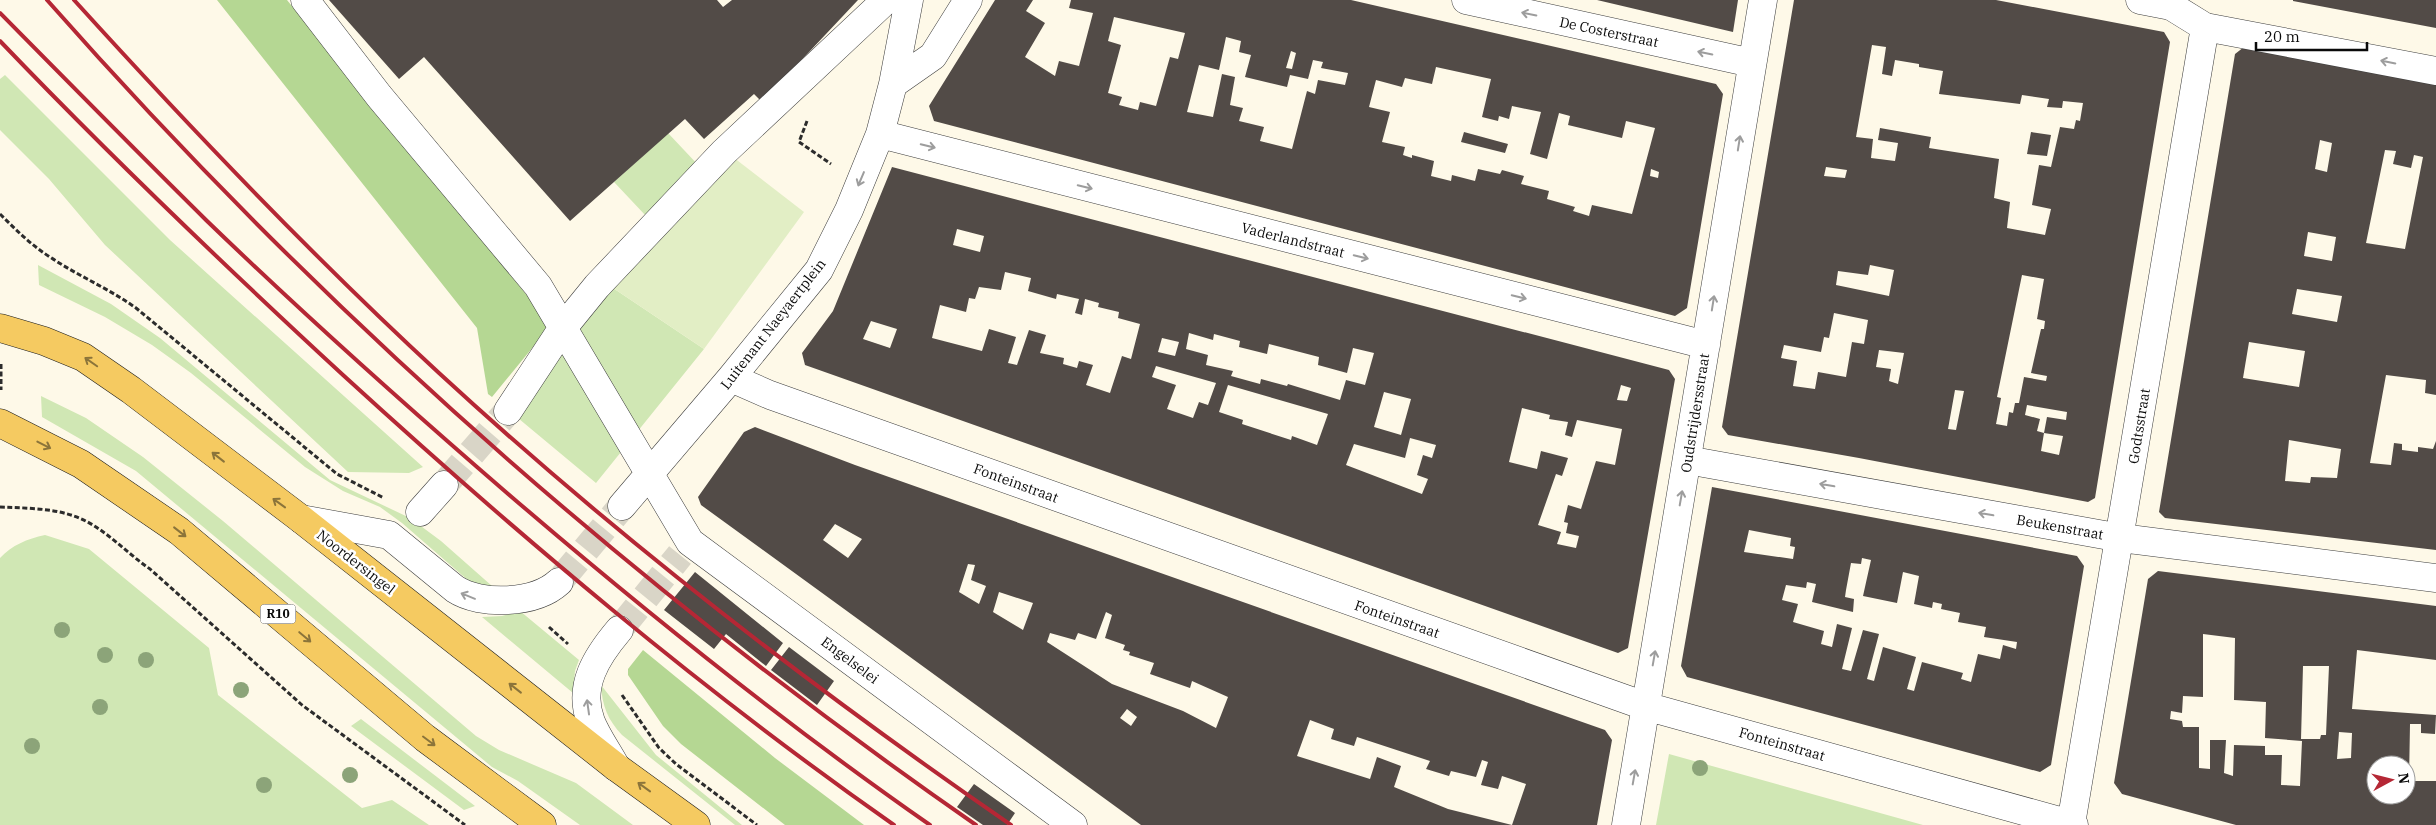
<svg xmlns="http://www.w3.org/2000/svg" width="2436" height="825" viewBox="0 0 2436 825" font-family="'IBM Plex Serif',serif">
  <rect width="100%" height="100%" fill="#fef9e8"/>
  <!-- green -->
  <path fill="#d0e7b4" d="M5,75L170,240L423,467L409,473L348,472L105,245L49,179L0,130V79Z
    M668,133L700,167L646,216L614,182Z
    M38,265L111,304L160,338L330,480L410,518L441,541L492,586L478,589L402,523L380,507L343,491L305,467L191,373L152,345L105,317L39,285Z
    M610,286L704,349L596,483L507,409Z
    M41,396L86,418L143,457L223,521L476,736L499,750L576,783L633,825H580L518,781L492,767L136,471L42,417Z
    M45,535L89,549L209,648L218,695L362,808L392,800L429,825H0V558C12,545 27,539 45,535Z
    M520,611L579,660L575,671L573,693L482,617L502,616Z
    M601,685L656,755L742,825H735L622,735C608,720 602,706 601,685Z
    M361,719L475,806L464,810L351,726Z
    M1669,754L1923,825H1656Z"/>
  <!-- forest -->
  <path fill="#b5d793" d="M217,0H287L551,325L492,397L488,394L477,328Z
    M643,650L775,758L864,825H785L681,744L663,726L628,675V669Z"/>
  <!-- pitch -->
  <path fill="#e2eec5" d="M729,154L804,212L704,349L610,286Z"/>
  <!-- building -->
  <path fill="#524b47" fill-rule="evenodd" d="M329,0H717L723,7L732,0H858L762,102L754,94L704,139L685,119L570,221L424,57L399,79Z
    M995,0H1033L1026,11L1045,23L1025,57L1055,76L1059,61L1079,66L1093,13L1069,8L1071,0H1351L1716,84L1723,94L1687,308L1675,316L934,121L929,106ZM1114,17L1185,33L1178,59L1170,57L1156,106L1140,102L1138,110L1119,105L1122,97L1108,93L1121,45L1108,41ZM1226,37L1241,41L1239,52L1251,55L1245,77L1287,87L1290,75L1308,79L1313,60L1323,62L1321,68L1348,73L1345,85L1318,80L1315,94L1307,91L1292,149L1260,141L1264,127L1239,121L1243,108L1230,105L1235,77L1222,74L1213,117L1187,112L1199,65L1219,70ZM1291,51L1296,53L1292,69L1286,68ZM1436,67L1491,79L1482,117L1498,121L1499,116L1509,119L1512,106L1541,112L1530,154L1547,159L1559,113L1570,116L1568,125L1622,138L1626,121L1655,128L1632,214L1592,205L1589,216L1573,211L1575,207L1547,199L1549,191L1521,184L1524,176L1502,170L1500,174L1478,169L1475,181L1452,175L1451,181L1431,176L1434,161L1412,155V158L1403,155L1405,147L1382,142L1390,112L1369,107L1376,80L1402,87L1405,78L1432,84ZM1651,169L1659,172L1658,178L1650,176Z
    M1597,0H1738L1733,32Z
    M1794,0H1996L2164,32L2170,42L2095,498L2088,502L1859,458L1728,435L1722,427ZM1872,45L1886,47L1882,74L1892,76L1895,60L1919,64V67L1943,71L1939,94L2020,104L2022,95L2049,99L2047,107L2062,108L2063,101L2083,103L2080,121L2076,120L2074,129L2060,127L2051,167L2039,165L2032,205L2051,209L2045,235L2007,228L2010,202L1994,198L1999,159L1929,148L1931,137L1880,128L1878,140L1898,143L1895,161L1871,158L1873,139L1856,137ZM1826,167L1847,170L1845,178L1824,176ZM1870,265L1894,270L1889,296L1836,285L1838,271L1868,275ZM2022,275L2044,279L2037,319L2045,321L2044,329H2041L2031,373L2047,376L2046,381L2024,377L2019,403H2015L2013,413L2009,412L2007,426L1996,424L2001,398L1997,397ZM1834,313L1868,320L1864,344L1852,342L1846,377L1818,372L1815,389L1793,386L1797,361L1781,358L1784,345L1821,352L1824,337L1829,338ZM1879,350L1904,353L1898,384L1889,381L1891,369L1876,367ZM1955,390L1964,391L1956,430L1948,429ZM2027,405L2067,412L2066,420L2047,417L2044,433L2037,431L2040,419L2025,415ZM2044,433L2063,436L2059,455L2041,451Z
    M2293,0H2436V28L2293,1Z
    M2244,47L2436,84V395L2425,393L2426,380L2386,375L2370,463L2391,465L2394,443L2402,444V450L2418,452V447L2433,449L2436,441V550L2165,518L2159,512L2235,54ZM2320,140L2332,143L2327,172L2315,169ZM2385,150L2396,151L2393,164L2411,168L2414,155L2423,157L2405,249L2366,243ZM2308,232L2336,237L2332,261L2304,256ZM2297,289L2342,296L2337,322L2292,314ZM2249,342L2305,351L2299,387L2243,378ZM2289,440L2341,449L2337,478L2311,477L2310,483L2285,481Z
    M1464,132L1508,144L1505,153L1461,142Z
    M2031,132L2051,135L2047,156L2027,154Z
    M892,167L1669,370L1675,379L1628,648L1618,653L805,365L802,353L833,311ZM957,229L984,236L980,252L953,245ZM1005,272L1031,278L1028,291L1056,299L1057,294L1079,299L1075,313L1082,315L1085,299L1099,303L1098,307L1119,312L1118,318L1140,324L1131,359L1122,356L1110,393L1086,385L1093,365L1079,361L1077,368L1063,364L1064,358L1040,353L1046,335L1029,330L1017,365L1008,363L1016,337L989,329L982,351L932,338L940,305L966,312L969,298L975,299L979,287L1001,290ZM871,321L897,329L890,348L863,339ZM1189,333L1213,340L1214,334L1240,341L1239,347L1267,354L1269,344L1319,357L1318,365L1347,373L1353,348L1374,353L1365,385L1346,380L1340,400L1288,384L1287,386L1261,379L1260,384L1231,376L1233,371L1206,365L1208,355L1186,349ZM1162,338L1179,342L1175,356L1158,352ZM1156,366L1216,383L1208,405L1199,402L1193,418L1167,409L1176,385L1152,377ZM1228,385L1328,414L1317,445L1292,436L1291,440L1242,424L1243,420L1219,412ZM1621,385L1631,388L1627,401L1617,400ZM1384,392L1411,399L1401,435L1374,427ZM1522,408L1550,415L1549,419L1568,422L1565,435L1572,437L1577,420L1622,429L1615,465L1596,461L1581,509L1568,505L1564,522L1568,523L1566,533L1579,536L1576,548L1557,544L1561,532L1538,525L1556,474L1562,476L1568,458L1541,451L1537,469L1509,462ZM1410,438L1436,445L1432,458L1423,455L1417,475L1428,479L1422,494L1346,465L1354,444L1405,458Z
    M755,427L855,465L1605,730L1612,740L1597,825H1512L1526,784L1502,776L1498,789L1481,785L1488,762L1482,760L1476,777L1451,771L1449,776L1426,769L1430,761L1357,737L1354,746L1331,739L1334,729L1310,720L1297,756L1370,779L1377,757L1401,766L1394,787L1448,809L1512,825H1141L701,505L698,497L744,432ZM835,524L862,539L848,558L823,540ZM968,564L975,565L971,580L986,586L979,604L959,592ZM999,592L1033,603L1023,630L993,612ZM1106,612L1112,615L1105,638L1125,645L1123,650L1130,652L1129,655L1154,663L1150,674L1190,688L1192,681L1228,697L1216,728L1183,711L1112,684L1047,642L1050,633L1075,640L1078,633L1096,639ZM1127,709L1137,717L1131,726L1120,718Z
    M1712,487L2077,556L2084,566L2051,765L2040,772L1687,677L1681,666ZM1749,530L1791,538L1790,546L1795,547L1793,559L1744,552ZM1862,558L1871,560L1863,596L1897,603L1903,572L1919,576L1914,604L1932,608L1933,602L1942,604L1941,609L1960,613L1958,622L1986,627L1984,637L2017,642L2016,649L2003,645L2000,659L1978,654L1971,682L1961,679L1963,673L1922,662L1914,691L1907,689L1916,657L1883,647L1874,681L1867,679L1879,634L1863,630L1851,671L1842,669L1852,628L1837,624L1832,647L1821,644L1824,631L1793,622L1798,604L1782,600L1786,585L1806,588L1807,582L1816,584L1812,602L1853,612L1854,599L1845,597L1846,590L1851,563L1861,564Z
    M2158,571L2436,606V660L2357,650L2352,709L2436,715L2435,734L2421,733V724H2410L2409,781H2436V825H2236L2122,794L2114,783L2148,579ZM2203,634L2235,638L2234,700L2266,702L2265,738L2302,741L2300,786L2281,785L2282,755H2265V746L2234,745L2233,776L2224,773L2226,740H2210V769L2199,768V727H2183L2182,721L2170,719L2171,711L2182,713L2183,696L2203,697ZM2303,666H2329L2326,735H2321L2320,739H2301ZM2339,732L2352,733L2351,758L2337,759ZM2376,765H2406V795H2376Z
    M695,572L783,643L766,666L726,634L714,649L664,610Z
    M789,647L834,681L817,705L771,670Z
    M974,784L1015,813L1007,825H983L957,807Z"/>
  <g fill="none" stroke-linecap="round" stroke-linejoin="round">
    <!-- minor-tunnel -->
    <path stroke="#d9d5c7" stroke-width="28" stroke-dasharray="28 14" stroke-linecap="butt" d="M444,485L508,411
      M559,582L622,506
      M619,630L680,555"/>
    <!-- minor casing -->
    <g stroke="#3d3d3d" stroke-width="29">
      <path id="minor" d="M305,0L379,96L538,286L690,542L1073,825
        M1466,0L1752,63
        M2140,0L2171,6L2205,27L2436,71
        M893,84L933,56L968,0
        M880,134L1706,345
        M731,378L770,395L1645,706L2074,825
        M508,411L562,329L597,286L724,152L886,0
        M1687,460L2121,538L2436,578
        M622,506L731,378L819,270L849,210L880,134L893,84L909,0
        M420,512L444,485
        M301,519L389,535L455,589C481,606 535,604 559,582
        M616,767C608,752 597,737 591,722C577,686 597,656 619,630
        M2071,824L2205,27
        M1626,825L1763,0"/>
    </g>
    <!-- major casing -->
    <g stroke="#1b1b1b" stroke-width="29">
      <path id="major" d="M0,328L44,341L83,357L131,390L301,519L616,767L696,825
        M0,423L81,464L179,531L425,738L542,825"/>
    </g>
    <!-- path -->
    <path stroke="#2c2c2c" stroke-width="3" stroke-dasharray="5 2.5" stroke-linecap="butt" d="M807,121L799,142L831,164
      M0,214C16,230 31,245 50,257C78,276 108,288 136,308L337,474L384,498
      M1,364V390
      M0,507C24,508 51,508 74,516C103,526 125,552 150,569L302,705L465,825
      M549,627L568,644
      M622,695L659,748L676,764L757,825"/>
    <!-- minor -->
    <use href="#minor" stroke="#fff" stroke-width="28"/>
    <!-- major -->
    <use href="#major" stroke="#f5ca61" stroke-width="28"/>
    <!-- rail -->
    <path stroke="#b52735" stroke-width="4" d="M47,0C322,312 635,588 976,825
      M74,0C191,129 311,255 439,373C618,538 811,687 1011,825
      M0,13C68,82 137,152 206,220C294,305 385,387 477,467C622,593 772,715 930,825
      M0,41C110,156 226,267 343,375C518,535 700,689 894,825"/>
  </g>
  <!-- trees -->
  <g fill="#8ca479">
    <circle cx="62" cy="630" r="8"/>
    <circle cx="105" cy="655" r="8"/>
    <circle cx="146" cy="660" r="8"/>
    <circle cx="241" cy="690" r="8"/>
    <circle cx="100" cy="707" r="8"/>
    <circle cx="32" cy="746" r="8"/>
    <circle cx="1700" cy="768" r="8"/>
    <circle cx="350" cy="775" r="8"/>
    <circle cx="264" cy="785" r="8"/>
  </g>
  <!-- one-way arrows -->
  <defs><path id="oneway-shaft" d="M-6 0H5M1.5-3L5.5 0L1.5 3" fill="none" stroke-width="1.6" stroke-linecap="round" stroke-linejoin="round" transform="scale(1.25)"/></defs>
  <g stroke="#9d9d9d">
    <use href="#oneway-shaft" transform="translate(1529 14) rotate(-168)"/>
    <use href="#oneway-shaft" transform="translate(1705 53) rotate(-168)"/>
    <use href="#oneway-shaft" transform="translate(2388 62) rotate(-169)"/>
    <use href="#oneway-shaft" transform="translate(1739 143) rotate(-81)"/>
    <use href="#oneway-shaft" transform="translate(928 146) rotate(14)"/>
    <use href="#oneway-shaft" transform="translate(861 179) rotate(113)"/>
    <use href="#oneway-shaft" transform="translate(1085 187) rotate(14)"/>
    <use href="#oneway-shaft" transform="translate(1361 257) rotate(14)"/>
    <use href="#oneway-shaft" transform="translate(1519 297) rotate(14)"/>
    <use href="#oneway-shaft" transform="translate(1713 303) rotate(-81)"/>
    <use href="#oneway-shaft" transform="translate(1827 485) rotate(-170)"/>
    <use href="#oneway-shaft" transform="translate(1681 498) rotate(-80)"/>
    <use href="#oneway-shaft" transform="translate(1986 514) rotate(-170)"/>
    <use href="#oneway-shaft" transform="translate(468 596) rotate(-158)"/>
    <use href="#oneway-shaft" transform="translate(1654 658) rotate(-80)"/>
    <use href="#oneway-shaft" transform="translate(588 707) rotate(-98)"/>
    <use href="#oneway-shaft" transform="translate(1634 777) rotate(-80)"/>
  </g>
  <g stroke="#8b743a">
    <use href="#oneway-shaft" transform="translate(91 362) rotate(-145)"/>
    <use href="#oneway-shaft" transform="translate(44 445) rotate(27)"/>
    <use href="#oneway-shaft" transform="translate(218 457) rotate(-142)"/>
    <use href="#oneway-shaft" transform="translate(279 503) rotate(-144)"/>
    <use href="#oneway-shaft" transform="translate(180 532) rotate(38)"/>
    <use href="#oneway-shaft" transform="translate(305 637) rotate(40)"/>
    <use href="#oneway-shaft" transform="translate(515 688) rotate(-142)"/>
    <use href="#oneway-shaft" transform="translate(429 741) rotate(37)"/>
    <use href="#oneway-shaft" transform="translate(644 787) rotate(-144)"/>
  </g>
  <g text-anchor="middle" stroke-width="5" stroke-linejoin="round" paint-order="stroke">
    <!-- shield labels -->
    <rect fill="#fff" stroke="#545454" stroke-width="1" x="260.5" y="604.5" width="35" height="19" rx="4"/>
    <g font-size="12" font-weight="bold" fill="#0a0a0a">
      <text x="278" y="618">R10</text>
    </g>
    <!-- street labels -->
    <g font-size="14" fill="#0a0a0a" stroke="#fff">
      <text transform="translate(1609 32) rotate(12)" y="5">De Costerstraat</text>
      <text transform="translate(1293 240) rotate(14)" y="5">Vaderlandstraat</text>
      <text transform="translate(773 324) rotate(-52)" y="5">Luitenant Naeyaertplein</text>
      <text transform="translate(1695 413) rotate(-81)" y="5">Oudstrijdersstraat</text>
      <text transform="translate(2139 426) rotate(-81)" y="5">Godtsstraat</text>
      <text transform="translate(1016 483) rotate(20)" y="5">Fonteinstraat</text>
      <text transform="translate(2060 527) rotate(10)" y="5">Beukenstraat</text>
      <text transform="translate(356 562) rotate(38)" y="5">Noordersingel</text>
      <text transform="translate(1397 619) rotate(19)" y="5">Fonteinstraat</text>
      <text transform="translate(850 660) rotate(37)" y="5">Engelselei</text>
      <text transform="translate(1782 744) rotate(16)" y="5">Fonteinstraat</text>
    </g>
  </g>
  <!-- north arrow -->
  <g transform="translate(2391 780) rotate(83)"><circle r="24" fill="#ffffff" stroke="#9d9d9d"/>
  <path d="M0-4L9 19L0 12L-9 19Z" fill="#b52735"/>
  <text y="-8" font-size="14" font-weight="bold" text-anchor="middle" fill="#0a0a0a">N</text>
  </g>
  <!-- scale -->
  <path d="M2256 42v8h111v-8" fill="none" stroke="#0a0a0a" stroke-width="2.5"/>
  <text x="2264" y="42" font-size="15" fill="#0a0a0a" stroke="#ffffff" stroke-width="4" paint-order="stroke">20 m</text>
</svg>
